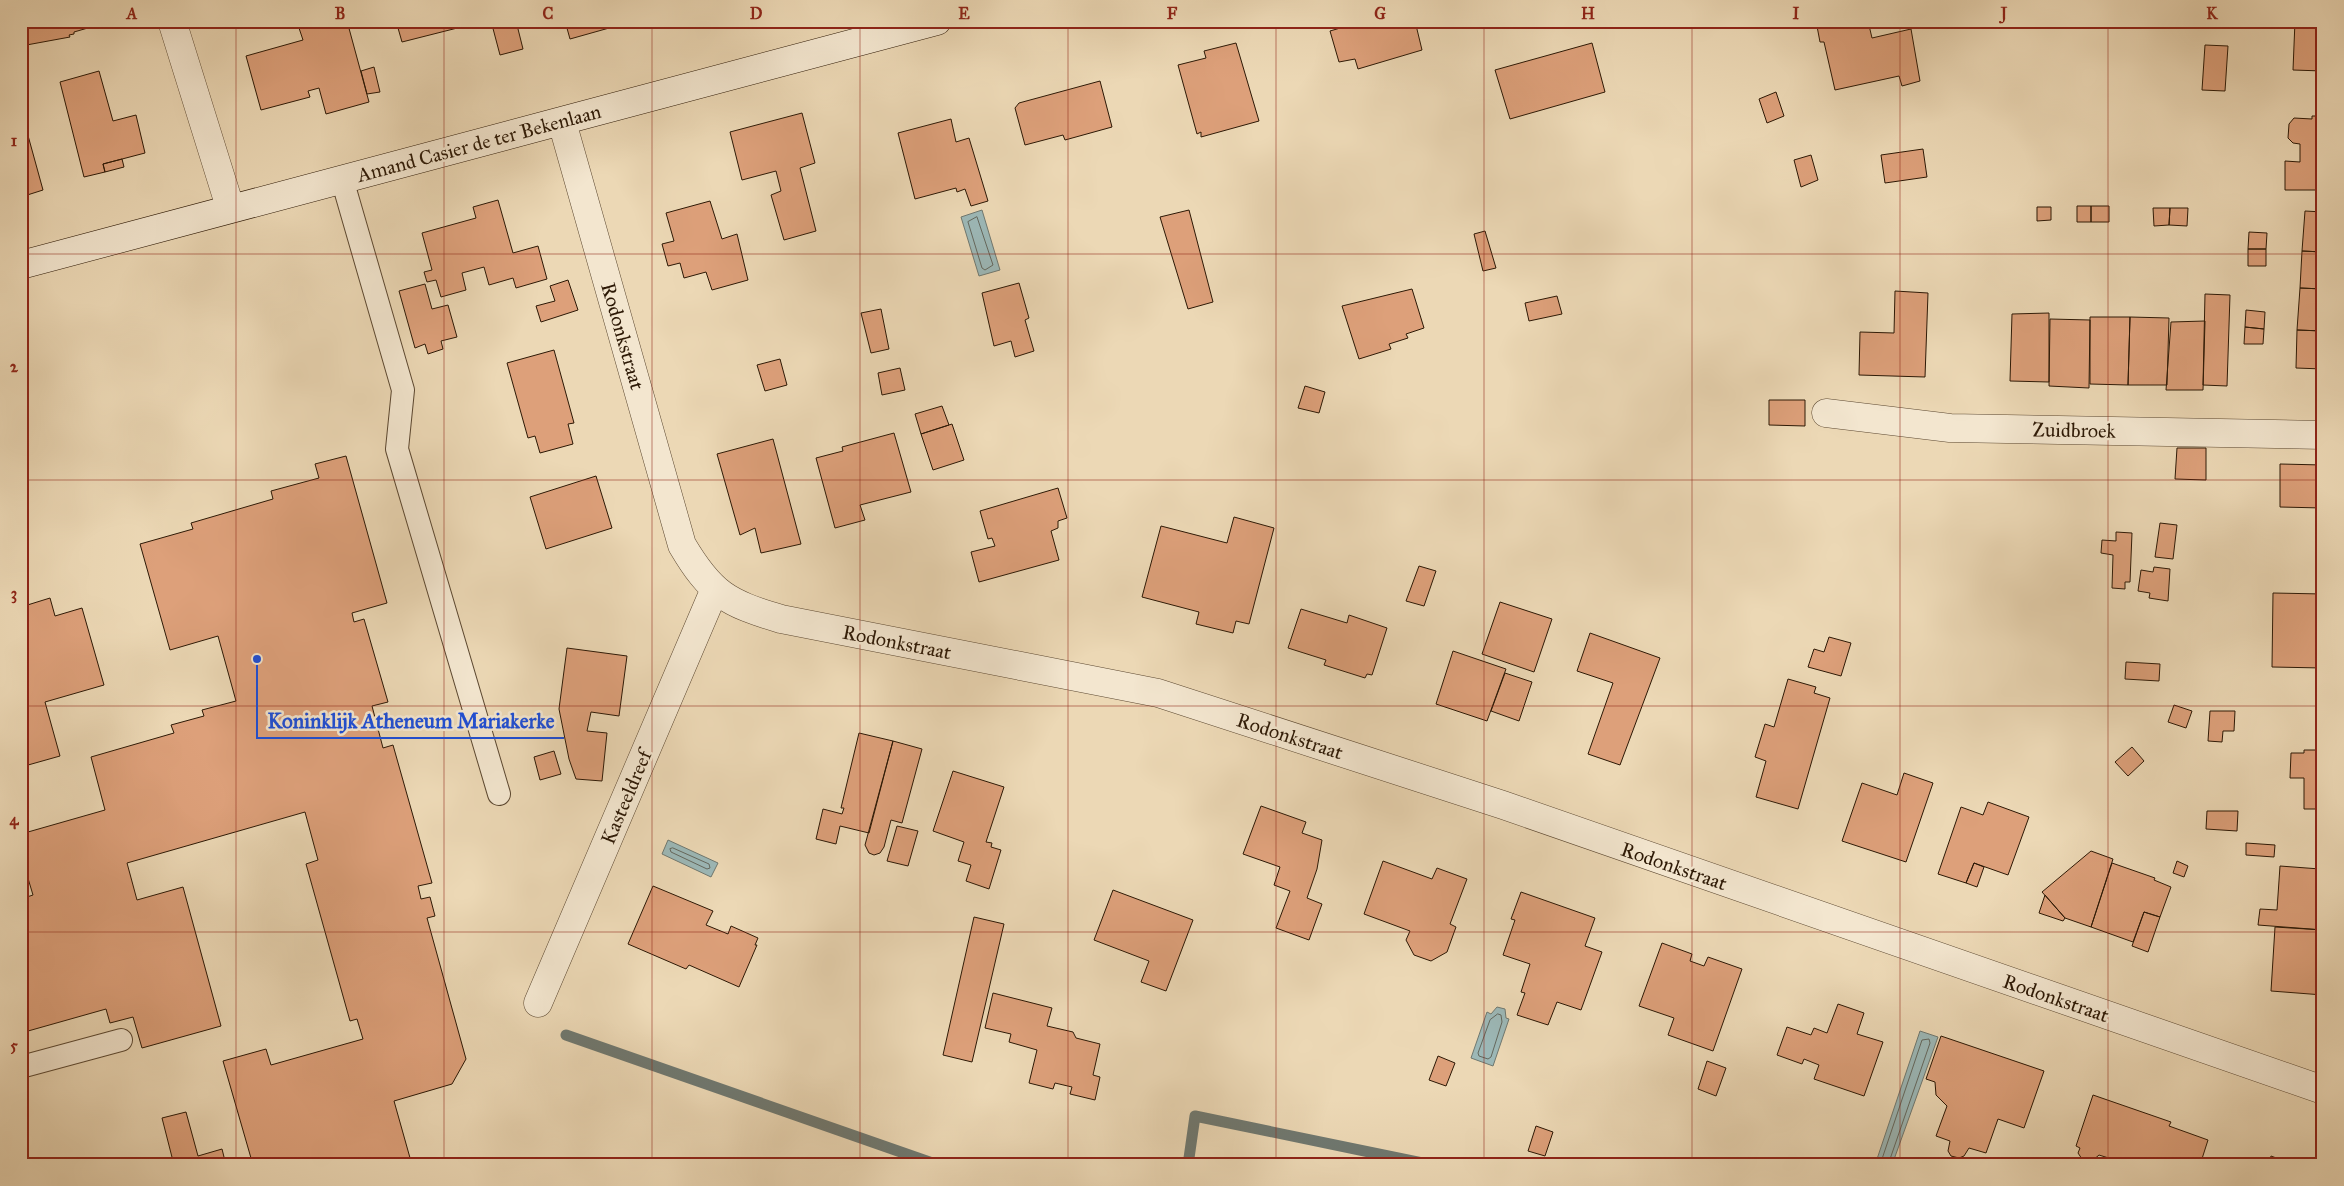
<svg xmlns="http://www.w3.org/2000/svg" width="2344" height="1186" viewBox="0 0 2344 1186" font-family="'IM FELL Great Primer',serif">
  <rect width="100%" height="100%" fill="#ecd8b5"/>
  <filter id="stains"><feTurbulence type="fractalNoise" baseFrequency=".004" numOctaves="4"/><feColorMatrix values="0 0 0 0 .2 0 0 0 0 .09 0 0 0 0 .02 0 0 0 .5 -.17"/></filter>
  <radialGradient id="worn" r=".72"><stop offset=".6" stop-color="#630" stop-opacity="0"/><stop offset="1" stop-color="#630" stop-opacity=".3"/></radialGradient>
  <!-- water -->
  <path fill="#9cb8b7" stroke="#6f7870" d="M982,210L1000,270L979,276L961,217Z
    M668,840L718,863L711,877L662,854Z
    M1497,1007L1505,1009L1506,1018L1509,1019L1493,1066L1471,1058L1487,1012L1491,1014Z
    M1920,1031L1938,1037L1892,1165H1875Z"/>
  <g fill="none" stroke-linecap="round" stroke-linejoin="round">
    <!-- shore -->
    <path stroke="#64685e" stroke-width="1" d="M977,217L993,265L985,270L982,268L968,222Z
      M673,848L709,864L710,868L707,869L671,852L670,849Z
      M1498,1014L1501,1015L1502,1022L1491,1057L1488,1059L1479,1056L1478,1053L1490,1020Z
      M1880,1165L1922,1040L1929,1039L1930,1043L1888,1165"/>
    <!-- stream -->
    <path stroke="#6f7870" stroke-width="11" d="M566,1035L938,1165
      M1188,1165L1195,1116L1432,1165"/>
  </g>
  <!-- building -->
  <path fill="#dda07a" stroke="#2c1805" d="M21,21H112L74,32V34L69,35L70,37L21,46Z
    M311,21H347L369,102L326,114L319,88L308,91L310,97L261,110L246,56L303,40L298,25Z
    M396,21H485L402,42Z
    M491,21H516L523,49L500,55Z
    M565,21H634L570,39Z
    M1354,21H1415L1422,50L1358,69L1355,59L1339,62L1330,31L1347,26L1346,24Z
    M1816,21H1868L1872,38L1911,29L1920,81L1902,86L1899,76L1835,90L1824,42H1820Z
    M2295,21H2323V71L2293,70Z
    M1236,43L1259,121L1201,137V132L1197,134L1178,65L1206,58L1204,51Z
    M1592,43L1605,92L1510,119L1495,70Z
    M2205,45L2228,46L2225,91L2202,90Z
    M374,67L380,92L367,94L361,71Z
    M99,71L113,121L136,115L145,153L103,164L105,172L84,177L60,82Z
    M1100,81L1112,127L1065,140L1063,135L1025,145L1015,108L1019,103Z
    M1776,92L1784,116L1767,123L1759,99Z
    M802,113L815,163L800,168L816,231L784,240L771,195L781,191L776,171L742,180L730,132Z
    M2312,116H2323V192H2320V190H2285V161L2300,162V144L2293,143L2288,138L2289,124L2294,118L2312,119Z
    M951,119L956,142L969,138L988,201L971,206L965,189L957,192L956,188L915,199L898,133Z
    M21,121H24L43,190L21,197Z
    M1923,149L1927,177L1885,183L1881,155Z
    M1811,155L1818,180L1801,187L1794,160Z
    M122,159L124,167L105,172L103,164Z
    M498,200L513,253L538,246L547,279L516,288L513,278L489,285L484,267L462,273L466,290L441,297L436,280L427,282L424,272L432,270L422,233L476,218L473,207Z
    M710,201L722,239L737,234L748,280L712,290L706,272L684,278L680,263L668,266L662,244L674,241L666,213Z
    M2077,206H2091V222H2077Z
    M2091,206H2109V222H2091Z
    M2037,207H2051V220L2037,221Z
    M2153,208H2170L2169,225L2154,226Z
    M2170,208H2188L2187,226L2169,225Z
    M1189,210L1213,302L1188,309L1160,217Z
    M2305,211L2323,212V252L2302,251Z
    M1485,231L1496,268L1483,271L1474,234Z
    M2249,232L2267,233L2266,249H2248Z
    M2248,249H2266V266H2248Z
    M2302,251L2323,252V289L2300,288Z
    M568,280L578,310L541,322L536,306L555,301L550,286Z
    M1019,283L1029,318L1025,320L1034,351L1015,357L1011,341L994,346L982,293Z
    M425,284L432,309L448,305L457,337L441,341L443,349L428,354L425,344L415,348L399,291Z
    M2300,288L2323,289V331L2297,330Z
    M1412,289L1424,328L1406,334L1408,338L1389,344L1391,349L1359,359L1342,306Z
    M1895,291L1928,293L1925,377L1859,375L1860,332L1894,333Z
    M2205,294L2230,295L2227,386L2203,385Z
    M1557,296L1562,314L1529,321L1525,303Z
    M881,309L889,349L871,353L861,313Z
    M2246,310L2265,312L2264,329L2245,327Z
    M2049,313V382L2010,381L2012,314Z
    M2090,317H2130L2128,385L2090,384Z
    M2130,317L2169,318L2167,385H2128Z
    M2050,319L2090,320L2089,388L2049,386Z
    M2205,321L2203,390H2166L2171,322Z
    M2245,327L2264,329L2263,344H2244Z
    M2297,330L2323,331V369L2296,368Z
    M554,350L574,423L568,424L573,444L540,453L535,436L528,438L507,363Z
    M780,359L787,385L765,391L757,365Z
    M900,368L905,390L882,395L878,373Z
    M1305,386L1325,392L1319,413L1298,408Z
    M1769,400H1805V426L1769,425Z
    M942,406L949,425L921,434L915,414Z
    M952,424L964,460L933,470L921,434Z
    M894,433L911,492L860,505L865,520L835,528L816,458L843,451L842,447Z
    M773,439L801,544L761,553L755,528L740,535L717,454Z
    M2177,448H2206V480L2175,479Z
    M346,456L387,603L352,613L354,622L364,619L388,702L372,706L383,748L393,745L432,883L418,886L421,899L430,897L435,916L427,918L466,1059L452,1084L394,1101L412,1165H253L223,1061L266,1049L271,1065L363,1039L357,1019L350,1021L306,864L318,860L305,812L127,863L137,900L183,887L221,1026L142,1048L133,1017L110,1023L106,1009L21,1033V899L33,895L21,855V834L105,810L91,757L174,733L171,725L204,716L202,710L236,701L218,636L170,650L140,544L193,529L191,523L273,499L271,491L319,478L315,464Z
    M2280,464L2323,465V508L2280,507Z
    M596,476L612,528L546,549L530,497Z
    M1058,488L1067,518L1058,521V528L1051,531L1059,560L979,582L971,552L995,546L992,538L988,539L980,511Z
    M1234,517L1274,528L1249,624L1236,621L1233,633L1196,624L1199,612L1142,597L1161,526L1227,543Z
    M2160,523L2177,525L2173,559L2155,557Z
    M2116,532L2132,533L2130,582H2125V589L2112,588L2113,555L2101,553L2102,540L2116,541Z
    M1419,566L1436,571L1424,606L1406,601Z
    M2154,567L2170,569L2168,601L2149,598L2150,593L2138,591L2141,570L2153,572Z
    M2273,593L2323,594V668L2272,667Z
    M50,598L55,616L82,608L104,685L45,702L60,756L21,767V607Z
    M1500,602L1552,619L1534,672L1482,654Z
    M1301,609L1347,623L1349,615L1387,628L1372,675L1367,674L1365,678L1324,665L1326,660L1288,648Z
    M1590,633L1660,658L1620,765L1588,754L1613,683L1577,671Z
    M1829,637L1851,643L1841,676L1808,667L1814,649L1824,652Z
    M567,648L627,656L619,716L591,712L587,731L607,733L602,781L576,779L569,759L559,709Z
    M1453,651L1506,669L1487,721L1436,704Z
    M2126,662L2160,664L2159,681L2125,679Z
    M1505,673L1532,682L1519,721L1491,711Z
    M1788,679L1816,687L1814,693L1830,698L1798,809L1756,797L1766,761L1755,757L1765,724L1774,727Z
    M2174,705L2192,711L2186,728L2168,722Z
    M2210,711H2235L2234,731H2223L2222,742L2208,741Z
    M859,733L893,741L869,833L840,826L836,844L816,839L823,809L842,814L844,808H841Z
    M893,741L922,749L902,823L891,820L884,847L880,853L874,855L869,853L865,845Z
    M2132,747L2144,761L2128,776L2115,762Z
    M2304,750H2323V809H2304V778H2290L2291,753H2304Z
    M554,751L561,774L540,780L534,757Z
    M953,771L1004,787L986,842L992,843L991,847L1001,850L989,889L966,881L971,865L958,861L964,842L933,831Z
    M1904,773L1933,783L1906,862L1842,841L1862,783L1897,795Z
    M1988,802L2029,817L2008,875L1974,863L1966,883L1938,874L1961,807L1983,815Z
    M1261,806L1306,822L1302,833L1322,840L1317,869L1307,898L1322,904L1309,940L1276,928L1290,891L1274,885L1280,867L1243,854Z
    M2207,811H2238L2237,831L2206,829Z
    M897,826L918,831L908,866L887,861Z
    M2246,843L2275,845L2274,857L2246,855Z
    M2091,851L2113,859L2091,927L2065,918L2042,892Z
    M1383,861L1432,879L1437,868L1467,879L1450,924L1456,927L1447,952L1431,961L1414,955L1406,940L1410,931L1364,914Z
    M2177,861L2188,866L2184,877L2173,873Z
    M2320,862H2323V930L2258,925L2260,909L2277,910L2280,866L2320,869Z
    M1974,863L1984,867L1977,887L1966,883Z
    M2112,863L2155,878L2154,880L2171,887L2160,917L2144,912L2133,942L2091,927Z
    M653,886L713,911L706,925L728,934L731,926L758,938L755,945H757L739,987L689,965L686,969L628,944Z
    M1113,890L1193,920L1166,991L1141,982L1149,961L1094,940Z
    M1521,892L1595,918L1585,946L1602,952L1581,1010L1557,1002L1548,1025L1517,1015L1525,993L1521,992L1530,964L1503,955L1515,920L1511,919Z
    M2045,895L2065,918L2063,921L2039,913Z
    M2144,912L2160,917L2148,952L2132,946Z
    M974,917L1004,924L972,1062L943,1055Z
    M2275,927L2323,930V995L2271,991Z
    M1662,943L1692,954L1690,961L1704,966L1708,957L1742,969L1713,1051L1668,1035L1674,1018L1639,1006Z
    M993,993L1052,1008L1047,1026L1073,1032L1076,1038L1100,1044L1093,1075L1100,1077L1095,1100L1070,1094L1072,1087L1055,1083L1053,1089L1029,1083L1037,1050L1009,1042L1011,1034L985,1028Z
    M1838,1004L1864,1013L1857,1034L1883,1042L1864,1096L1814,1079L1819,1065L1804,1059L1802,1064L1777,1055L1787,1027L1811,1035L1814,1028L1827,1033Z
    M1941,1036L2044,1071L2024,1128L1998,1119L1986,1153L1969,1148L1964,1156L1959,1158L1951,1156L1948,1151L1950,1141L1936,1136L1947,1106L1936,1095L1935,1082L1926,1079Z
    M1438,1056L1455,1063L1446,1086L1429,1080Z
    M1707,1061L1726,1068L1716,1096L1698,1089Z
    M2093,1095L2171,1122L2169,1126L2208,1140L2200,1165H2131L2099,1155L2092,1161L2082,1159L2078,1153L2080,1148L2076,1146Z
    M186,1112L198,1156L222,1149L226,1165H174L162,1118Z
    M1536,1126L1553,1132L1545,1156L1528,1151Z
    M2271,1156L2295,1165H2268Z"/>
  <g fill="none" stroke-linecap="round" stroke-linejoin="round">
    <!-- lane casing -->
    <g stroke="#5c4831" stroke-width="24">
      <path id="lane" d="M342,179L403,390L397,449L499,794
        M21,1067L121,1040"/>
    </g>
    <!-- street casing -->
    <g stroke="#5c4831" stroke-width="29">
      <path id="street" d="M172,21L230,207
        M562,122L682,545C711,594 727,603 781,619L1158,693L1503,805L2323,1090
        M1826,413L1950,428L2323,435
        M538,1003L714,591"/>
    </g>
    <!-- secondary casing -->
    <g stroke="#2c1805" stroke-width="29">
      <path id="secondary" d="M21,265C326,181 632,104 937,21"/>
    </g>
    <!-- lane -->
    <use href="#lane" stroke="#f3e6cf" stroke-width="22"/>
    <!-- street -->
    <use href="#street" stroke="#f3e6cf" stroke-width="28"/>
    <!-- secondary -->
    <use href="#secondary" stroke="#f3e6cf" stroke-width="28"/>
  </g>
  <!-- grid -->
  <path fill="none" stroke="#8f2418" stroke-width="1" stroke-opacity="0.55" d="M236,21V1165M444,21V1165M652,21V1165M860,21V1165M1068,21V1165M1276,21V1165M1484,21V1165M1692,21V1165M1900,21V1165M2108,21V1165M21,254H2323M21,480H2323M21,706H2323M21,932H2323"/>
  <g text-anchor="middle" stroke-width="5" stroke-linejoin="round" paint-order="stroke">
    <!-- street labels -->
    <g font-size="20" fill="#2c1805" stroke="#f3e6cf">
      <text transform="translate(479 143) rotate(-15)" y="7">Amand Casier de ter Bekenlaan</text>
      <text transform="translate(623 336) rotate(74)" y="7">Rodonkstraat</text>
      <text transform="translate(2074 430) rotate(1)" y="7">Zuidbroek</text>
      <text transform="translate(897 642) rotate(11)" y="7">Rodonkstraat</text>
      <text transform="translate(1290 736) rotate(18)" y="7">Rodonkstraat</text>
      <text transform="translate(626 797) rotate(-67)" y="7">Kasteeldreef</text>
      <text transform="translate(1674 866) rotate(19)" y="7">Rodonkstraat</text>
      <text transform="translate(2056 998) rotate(19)" y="7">Rodonkstraat</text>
    </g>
  </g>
  <!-- callouts -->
  <path fill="none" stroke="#1d4ed8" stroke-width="2" d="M257 659L257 738H564"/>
  <circle fill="#1d4ed8" stroke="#f3e6cf" stroke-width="2" cx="257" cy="659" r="5"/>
  <g font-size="21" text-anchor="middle" font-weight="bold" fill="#1d4ed8" stroke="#f3e6cf" stroke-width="5" stroke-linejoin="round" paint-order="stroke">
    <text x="411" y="728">Koninklijk Atheneum Mariakerke</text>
  </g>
  <!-- margin -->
  <rect width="2344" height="1186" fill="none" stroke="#ecd8b5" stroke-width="55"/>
  <rect x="28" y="28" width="2288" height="1130" fill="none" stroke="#8f2418" stroke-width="2"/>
  <g font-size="16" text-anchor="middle" font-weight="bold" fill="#8f2418">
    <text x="132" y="19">A</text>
    <text x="340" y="19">B</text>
    <text x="548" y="19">C</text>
    <text x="756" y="19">D</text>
    <text x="964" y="19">E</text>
    <text x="1172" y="19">F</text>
    <text x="1380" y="19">G</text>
    <text x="1588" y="19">H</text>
    <text x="1796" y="19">I</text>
    <text x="2004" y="19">J</text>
    <text x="2212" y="19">K</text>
    <text x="14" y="146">1</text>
    <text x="14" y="372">2</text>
    <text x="14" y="599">3</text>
    <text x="14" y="825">4</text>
    <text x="14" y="1051">5</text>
  </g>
  <rect width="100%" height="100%" filter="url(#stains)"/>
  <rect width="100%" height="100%" fill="url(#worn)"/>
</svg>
